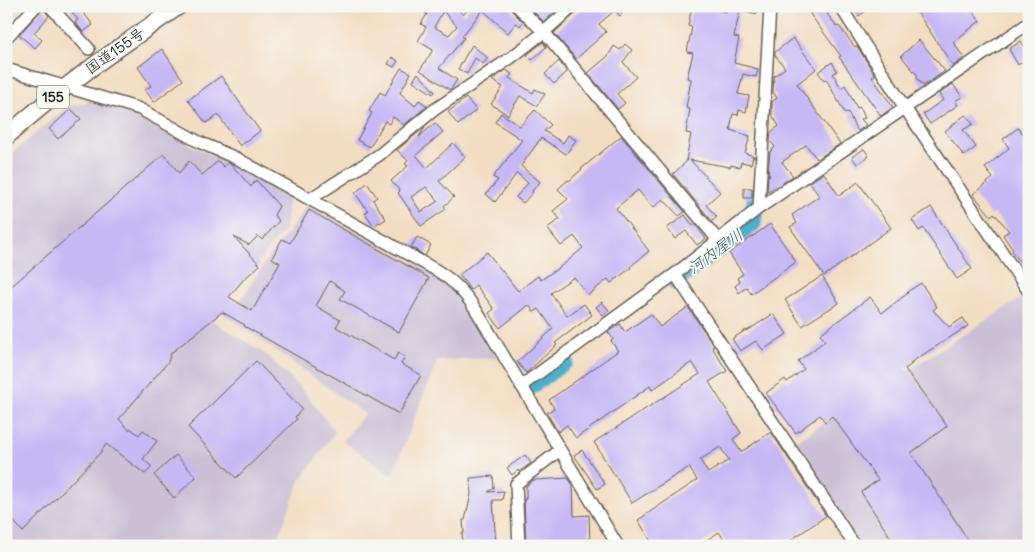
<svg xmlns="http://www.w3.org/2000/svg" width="1035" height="552" viewBox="0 0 1035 552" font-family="Delius,'Klee One',sans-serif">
  <rect width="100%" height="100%" fill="#f6f6f2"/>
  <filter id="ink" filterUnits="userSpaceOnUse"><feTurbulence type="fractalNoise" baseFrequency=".02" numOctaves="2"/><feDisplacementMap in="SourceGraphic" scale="10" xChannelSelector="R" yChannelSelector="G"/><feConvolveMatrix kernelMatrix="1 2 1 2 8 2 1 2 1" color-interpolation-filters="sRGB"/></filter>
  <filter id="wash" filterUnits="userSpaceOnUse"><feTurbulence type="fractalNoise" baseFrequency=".0096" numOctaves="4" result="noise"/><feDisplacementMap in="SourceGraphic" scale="20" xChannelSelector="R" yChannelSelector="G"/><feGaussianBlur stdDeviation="1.12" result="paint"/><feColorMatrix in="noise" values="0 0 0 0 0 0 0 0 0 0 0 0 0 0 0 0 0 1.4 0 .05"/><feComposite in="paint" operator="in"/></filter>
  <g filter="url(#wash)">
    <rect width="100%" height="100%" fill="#f3ddc2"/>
    <!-- industrial -->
    <path fill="#cbbfd5" d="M93,101L147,122L191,146L237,165L289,194L285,229L211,320L267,355L305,393L335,432L300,481L277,540L273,546H13L6,539V158L69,106Z
      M308,205L443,279L460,294L497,358L437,361L392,476L343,441L365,414L224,314L242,298L268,258Z
      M1026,295L1029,300V546H861L795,442Z"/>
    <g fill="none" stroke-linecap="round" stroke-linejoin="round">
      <!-- stream -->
      <path stroke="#4daecc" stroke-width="3" d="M6,540L13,546"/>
      <!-- river -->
      <path stroke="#4daecc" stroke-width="18" d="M675,281L753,223L756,197
        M526,389L565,361"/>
    </g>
    <g id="blocks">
      <!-- building -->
      <path fill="#c6b7f5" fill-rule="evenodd" d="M67,6H78L93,25L83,32L75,22L78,20Z
        M415,6H455L463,15L471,6H510L512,11L523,22L520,26L516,23L508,33L483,10L462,36L464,38L439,68L457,80L450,90L420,70L433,50L418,41L426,27L421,24L427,14ZM443,11L457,26L449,35L434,27Z
        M528,6H561L544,22Z
        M584,6H630L620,16L615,10L599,24L606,32L576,59L554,33Z
        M692,6H699L726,12L727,6H759L757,14L740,10L734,37L739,38L734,63L758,69L756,77L743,74L738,94L749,96L746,112L739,110L738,115L733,114L730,130L750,136L745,153L754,156V158L753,156L751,164L741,162L740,167L731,165L730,167L690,160L720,192L706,205L717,217L712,221L673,174L688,160H686L691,134L686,133L690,109L686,108L691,79L687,78L693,53L687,52L692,27L688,26Z
        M819,6H824L829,13L827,14L837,27L839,26L855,47L857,46L875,75L872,77L893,107L881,116L839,57L841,56L810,14Z
        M851,6H872L859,16Z
        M913,6H969L980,21L953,42L964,58L953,66Z
        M43,8L49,16L34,33L42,40L35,48L19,35Z
        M793,38L816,69L797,84L840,144L817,159L806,145L782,162L793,176L778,186L767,191L768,176L770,175L768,174L770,152L775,147L770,141L771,132L779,126L772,115V102L777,98L773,92L774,76L785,68L775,55V52Z
        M919,40L945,71L923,86L916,77L918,76L901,56Z
        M1021,41L1029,54V58L1018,65L1009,49Z
        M543,42L546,47L532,60L527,55Z
        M625,44L632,50L623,62L636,77L617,94L625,103L618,109L588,73L608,56L614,46L620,50Z
        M472,45L488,58L483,64L475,58L467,74L458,69Z
        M162,49L183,80L154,102L145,90L151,86L138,67Z
        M392,57L398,61L394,67L388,64Z
        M559,61L567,72L554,84L545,74Z
        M832,62L837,71L833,74L841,88L845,85L857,108L860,107L865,118L861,119L866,125L858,131L855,127L848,112L845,113L826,79L824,80L818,72Z
        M401,68L411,73L400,93L415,106L419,100L427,106L404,125L393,117L389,124L385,121L370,147L357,140L372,113L369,111L380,92L385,95Z
        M506,70L512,74L509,78L533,93L535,89L545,94L537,106L520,96L508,115L491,104L503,87L492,80Z
        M418,73L435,92L433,94L413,81Z
        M221,76L260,131L240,146L218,115L206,123L188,100Z
        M953,84L962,97L955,101L958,105L930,124L923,114L943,100L939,94Z
        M466,98L476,110L458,125L448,112Z
        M71,109L81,119L58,139L49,129Z
        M535,110L551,125L544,131L563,143L568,135L576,140L566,154L541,138L521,166L540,182L532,191L533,192L523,203L516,197L528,183L517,173L495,202L486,194L498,180L493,177L522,140L495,122L501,113L520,126Z
        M965,115L967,116L973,124L963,130L976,147L964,156L945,131Z
        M435,123L443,132L416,155L427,168L453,143L465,157L439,181L454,197L444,206L446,209L421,226L398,193L400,191L391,181L408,166L405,164L408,161L397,150L425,127L419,137ZM426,187L438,201L421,212L411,197Z
        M1018,128L1029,141V270L1024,265L1023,266L1012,251L1013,250L1003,235L1009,231L994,213L991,216L973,194L993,178L985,168L1009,148L1003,139Z
        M621,136L685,212L679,216L663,199L653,208L638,190L616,208L649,251L630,267L631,268L611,283L608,279L588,295L574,277L551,293L567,316L584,304L592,315L555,343L557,345L526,373L517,362L553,329L539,309L534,312L529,305L500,328L489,313L494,309L476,285L471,290L459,275L487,252L518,291L538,276L541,280L564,264L583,248L574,236L561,246L547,228L560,219L553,211L568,199L558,189L568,180L569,181L582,169H581Z
        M864,149L869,156L857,164L852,157Z
        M164,154L179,173L189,161L202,175L218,161L224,167L228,163L231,164L251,187L256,180L279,206L274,215L279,221L262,240L258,236L249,245L234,237L260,265L243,280L229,297L252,311L280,263L272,258L282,239L290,243L309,210L429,278L399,332L340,299L345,291L330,281L316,306L340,320L336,327L394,360L398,353L405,357L401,364L421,375L399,414L244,326L245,325L222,312L171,353L168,362L119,419L129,430L130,428L139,435L143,430L157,441L143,459L152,467L145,474L106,444L101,452L23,532L6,512V291Z
        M824,173L839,196L858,182L891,228L824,276L790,227L797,223L792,215L819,196L810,182Z
        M367,183L377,197L373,200L386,219L380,223L379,222L374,226L365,213L368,211L355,193Z
        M744,188H752V198H744Z
        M931,207L972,269L957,279L923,228L919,231L912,220Z
        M685,215L693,226L695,224L706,239L697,245L686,231L675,239L667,228Z
        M770,224L796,262L751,294L747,287L739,293L735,286L740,282L737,278L743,274L729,253Z
        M417,237L431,245L425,256L411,247Z
        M822,276L839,303L802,326L785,300Z
        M921,283L937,307L933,310L949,327L963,318L968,326L910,363L912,364L905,369L947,426L911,453L972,546H896L861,492L878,480L832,416L825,422L820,415L796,433L766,393L785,379L787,382L804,369L798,361L825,341L820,334L870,297L882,313L908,293L907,292Z
        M602,302L609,310L603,315L596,307Z
        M688,307L714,346L712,347L727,371L709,382L741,433L733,439L741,452L771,432L826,516L782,546H728L719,532L698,546H654L638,520L697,480L689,467L632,503L594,442L700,374L692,362L652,390L650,386L576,438L567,425L558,432L547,413L554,408L549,400L618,351L611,341L613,339L608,332L620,324L625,332L651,314L660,327ZM720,447L729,460L708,473L700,460Z
        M773,314L787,334L763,350L756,341L740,351L732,339L746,330L747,331Z
        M256,361L302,409L295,417L297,419L236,478L188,427Z
        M582,450L605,484L597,489L574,455Z
        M176,455L196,477L174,498L154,475Z
        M525,455L531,463L519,472L518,470L512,475L507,468Z
        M493,476L494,488L488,492L504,491L502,500H493L496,546H463L462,533H464L463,520H465L471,494L470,478Z
        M568,478L573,485L574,516L589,515L590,546H526L524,499H526V486L534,480Z"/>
    </g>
  </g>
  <g filter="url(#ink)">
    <use href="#blocks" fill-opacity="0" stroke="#676056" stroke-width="1"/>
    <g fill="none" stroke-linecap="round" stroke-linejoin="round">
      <!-- minor casing -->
      <g stroke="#676056" stroke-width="14">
        <path id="minor" d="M50,6L89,49
          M517,6L544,32L718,240
          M840,6L905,108L1029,292
          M6,38L36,6
          M6,69L140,109L199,142L238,159L436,270C455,281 468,296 479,315L618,546
          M310,199L379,155L434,110L512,57L544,32L573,6
          M759,208L770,6
          M675,274L855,546
          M521,386L675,274L759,208L1029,23
          M519,546L516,484L560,450"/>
      </g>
      <!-- highway casing -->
      <g stroke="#676056" stroke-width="19">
        <path id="highway" d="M6,137C61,87 118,48 179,6"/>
      </g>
      <!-- minor -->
      <use href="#minor" stroke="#fff" stroke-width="11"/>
      <!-- highway -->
      <use href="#highway" stroke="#fff" stroke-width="16"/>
    </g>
  </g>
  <g text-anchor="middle" stroke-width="4" stroke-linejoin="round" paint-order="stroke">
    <!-- shield labels -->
    <rect fill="#f6f6f2" stroke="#5d5d5c" stroke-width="1" x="37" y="85.5" width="32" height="23" rx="4"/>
    <g font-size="14" font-weight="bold" fill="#1c1c1c">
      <text x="53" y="102">155</text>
    </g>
    <!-- street labels -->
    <g font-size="15" fill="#1c1c1c" stroke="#f6f6f2">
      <text transform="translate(115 51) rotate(-35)" y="5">国道155号</text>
    </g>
    <!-- water labels -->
    <g font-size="16" font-style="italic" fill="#325e6b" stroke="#f6f6f2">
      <text transform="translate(715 251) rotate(-36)" y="6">河内屋川</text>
    </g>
  </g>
  <!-- margin -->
  <rect width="1035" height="552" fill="none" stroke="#f6f6f2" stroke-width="25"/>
</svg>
